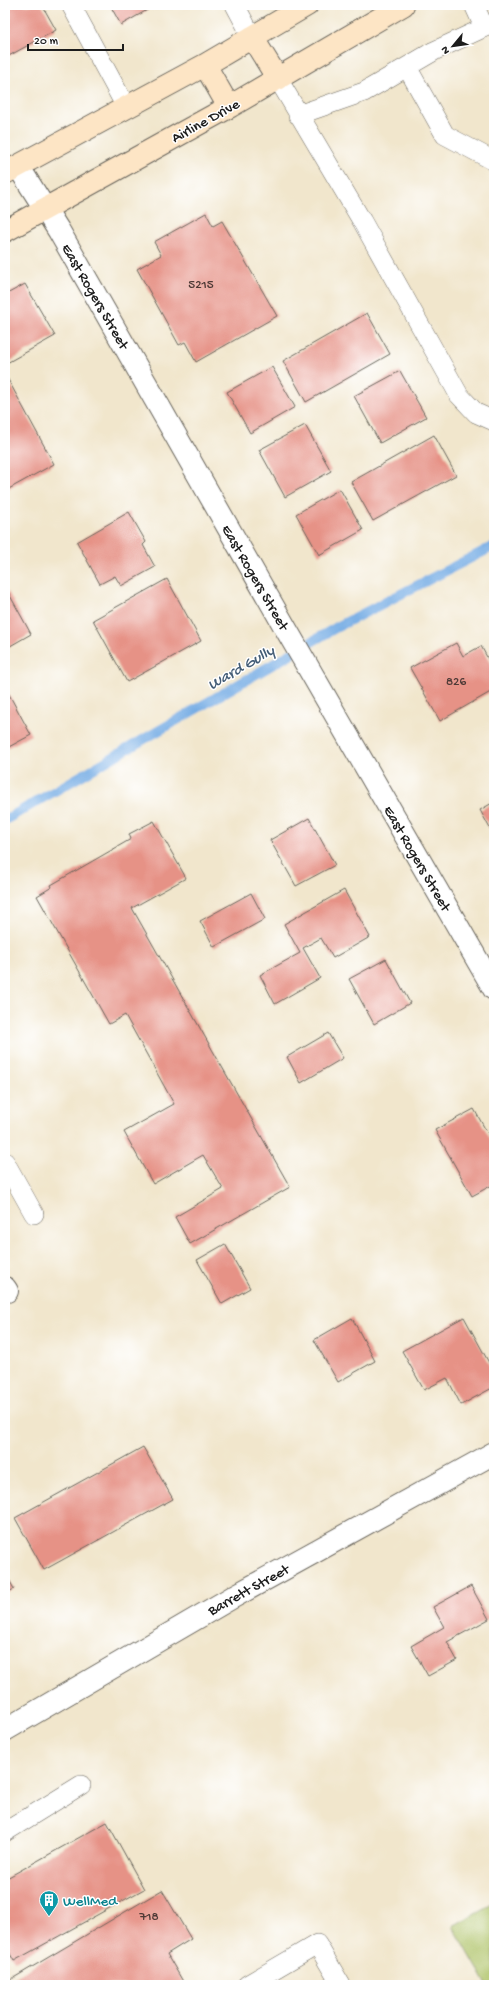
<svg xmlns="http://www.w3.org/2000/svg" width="499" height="1990" viewBox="0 0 499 1990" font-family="'Gochi Hand',sans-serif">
  <rect width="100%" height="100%" fill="#fff"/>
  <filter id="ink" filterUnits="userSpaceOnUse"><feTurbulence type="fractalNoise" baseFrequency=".025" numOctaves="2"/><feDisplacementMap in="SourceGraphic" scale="8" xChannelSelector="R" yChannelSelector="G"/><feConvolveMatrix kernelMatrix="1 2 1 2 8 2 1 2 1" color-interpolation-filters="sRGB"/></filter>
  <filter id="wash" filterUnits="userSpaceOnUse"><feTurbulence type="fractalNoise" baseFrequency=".012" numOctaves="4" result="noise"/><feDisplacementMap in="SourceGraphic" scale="16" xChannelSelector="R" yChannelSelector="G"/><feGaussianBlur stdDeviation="0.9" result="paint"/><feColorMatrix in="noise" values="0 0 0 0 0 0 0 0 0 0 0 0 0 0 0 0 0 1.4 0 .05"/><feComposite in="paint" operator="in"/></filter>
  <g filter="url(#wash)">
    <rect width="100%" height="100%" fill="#f1e6cc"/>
    <!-- green -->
    <path fill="#aec266" stroke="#656f41" d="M494,1903V1985H487L453,1926Z"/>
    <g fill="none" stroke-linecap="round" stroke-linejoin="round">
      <!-- stream -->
      <path stroke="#75ace4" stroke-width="10" d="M5,820L337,627L494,546"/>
    </g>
    <g id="blocks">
      <!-- building -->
      <path fill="#e69286" d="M5,5H42L56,30L5,58Z
        M110,5H156L121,25Z
        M206,213L213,226L222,221L277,316L196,362L185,342L179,345L137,269L161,255L154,242Z
        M25,284L55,336L5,364V295Z
        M367,313L390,354L306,402L283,361Z
        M272,367L295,407L250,433L227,392Z
        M400,371L426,417L380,443L354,396Z
        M5,374L54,464L5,491Z
        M305,425L331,471L285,497L259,450Z
        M434,435L456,475L373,521L351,482Z
        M340,489L363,530L319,555L296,514Z
        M129,512L146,542L143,545L155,567L121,586L115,576L100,584L77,542Z
        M167,579L201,641L127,682L93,620Z
        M8,592L31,634L5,649V594Z
        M456,643L463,656L481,646L494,670V690L440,721L410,668Z
        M5,687L31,735L5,749Z
        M494,802V836L480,810Z
        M309,818L335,865L296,886L270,840Z
        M154,821L186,878L132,908L290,1187L190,1244L175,1217L223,1189L203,1155L153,1184L124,1132L174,1104L125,1015L109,1024L37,896L52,887L51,885L131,839L129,834Z
        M344,890L370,937L333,958L321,938L303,948L320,978L275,1004L260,975L300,953L284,924Z
        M251,893L265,919L214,947L200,921Z
        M386,959L410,1003L374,1024L349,979Z
        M328,1033L343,1058L301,1083L287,1057Z
        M474,1109L494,1145V1184L472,1196L435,1130Z
        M225,1244L250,1288L222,1304L197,1260Z
        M464,1317L494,1372V1387L461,1405L447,1378L424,1390L402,1351Z
        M352,1318L375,1361L338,1382L314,1340Z
        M143,1447L173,1499L44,1570L15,1518Z
        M5,1572L14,1589L5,1594Z
        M471,1586L489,1619L447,1642L457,1660L428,1676L411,1646L444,1627L433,1607Z
        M107,1822L144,1889L14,1961L5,1945V1879Z
        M162,1890L191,1939L167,1954L185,1985H6L5,1983Z"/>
    </g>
  </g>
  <g filter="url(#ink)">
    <use href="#blocks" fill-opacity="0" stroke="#67635a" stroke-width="1"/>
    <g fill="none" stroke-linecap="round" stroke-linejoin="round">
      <!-- service casing -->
      <g stroke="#67635a" stroke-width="20">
        <path id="service" d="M71,5L126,107
          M235,5L252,37
          M474,5L484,27
          M407,67L445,135L494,161
          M278,79L362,221L459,395L476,413L494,421
          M298,115L364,92L434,51L494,23
          M5,1162L34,1214
          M5,1832L81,1785
          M247,1985L317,1944L341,1985"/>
      </g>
      <!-- minor casing -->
      <g stroke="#67635a" stroke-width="24">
        <path id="minor" d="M18,166L59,231L290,636L494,989
          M5,1288L7,1291
          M5,1730L233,1597L494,1453"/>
      </g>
      <!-- secondary casing -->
      <g stroke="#67635a" stroke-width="24">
        <path id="secondary" d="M252,37L278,79
          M205,65L229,107
          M5,173L205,65L307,5
          M5,231L229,107L403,5"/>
      </g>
      <!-- service -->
      <use href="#service" stroke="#fff" stroke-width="19"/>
      <!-- minor -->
      <use href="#minor" stroke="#fff" stroke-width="22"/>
      <!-- secondary -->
      <use href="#secondary" stroke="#fde5c5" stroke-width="22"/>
    </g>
  </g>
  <!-- icons -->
  <defs>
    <g id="building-pin" transform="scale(1)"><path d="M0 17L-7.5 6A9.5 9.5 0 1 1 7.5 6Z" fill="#0f9aa8" stroke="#fff"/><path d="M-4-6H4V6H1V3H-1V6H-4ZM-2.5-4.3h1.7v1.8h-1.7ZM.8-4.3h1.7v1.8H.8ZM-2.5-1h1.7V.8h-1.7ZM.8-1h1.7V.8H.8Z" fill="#fff"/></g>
  </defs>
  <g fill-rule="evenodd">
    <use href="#building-pin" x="49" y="1900"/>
  </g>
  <g text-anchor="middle" stroke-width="3" stroke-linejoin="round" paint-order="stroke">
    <!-- number labels -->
    <g font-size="13" fill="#4e3a36">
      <text x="201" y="288">5215</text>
      <text x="456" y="685">826</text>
      <text x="149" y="1920">718</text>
    </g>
    <!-- street labels -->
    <g font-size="15" fill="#1c1c1c" stroke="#fff">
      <text transform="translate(205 120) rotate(-29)" y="5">Airline Drive</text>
      <text transform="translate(96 296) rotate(60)" y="5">East Rogers Street</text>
      <text transform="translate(256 577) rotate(60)" y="5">East Rogers Street</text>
      <text transform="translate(418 858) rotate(60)" y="5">East Rogers Street</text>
      <text transform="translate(248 1589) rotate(-29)" y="5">Barrett Street</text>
    </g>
    <!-- culture labels -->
    <g font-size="15" fill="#0d838f" stroke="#fff" text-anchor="start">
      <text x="63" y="1905">WellMed</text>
    </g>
    <!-- water labels -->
    <g font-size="16" font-style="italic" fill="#445d76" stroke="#fff">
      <text transform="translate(240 666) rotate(-30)" y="6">Ward Gully</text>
    </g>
  </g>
  <!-- margin -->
  <rect width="499" height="1990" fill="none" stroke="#fff" stroke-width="20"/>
  <!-- north arrow -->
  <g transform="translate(453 46) rotate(241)" stroke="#ffffff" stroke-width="3" paint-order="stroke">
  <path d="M0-3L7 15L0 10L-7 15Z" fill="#1c1c1c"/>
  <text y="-6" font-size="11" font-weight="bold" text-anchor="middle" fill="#1c1c1c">N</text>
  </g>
  <!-- scale -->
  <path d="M28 44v6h95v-6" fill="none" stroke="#1c1c1c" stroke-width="2"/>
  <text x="34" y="44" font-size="12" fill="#1c1c1c" stroke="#ffffff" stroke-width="3" paint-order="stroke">20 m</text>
</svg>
